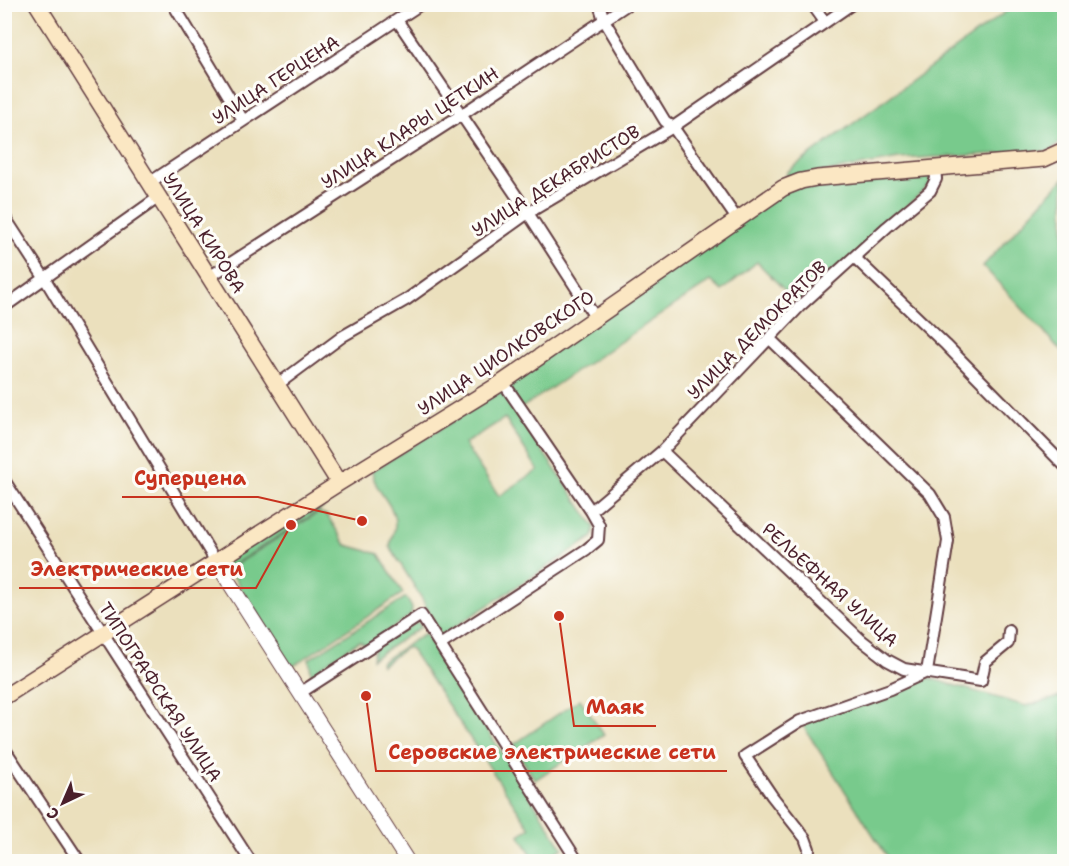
<svg xmlns="http://www.w3.org/2000/svg" width="1069" height="866" viewBox="0 0 1069 866" font-family="'Shantell Sans',sans-serif">
  <rect width="100%" height="100%" fill="#fdfcf7"/>
  <filter id="ink" filterUnits="userSpaceOnUse"><feTurbulence type="fractalNoise" baseFrequency=".0167" numOctaves="2"/><feDisplacementMap in="SourceGraphic" scale="12" xChannelSelector="R" yChannelSelector="G"/><feConvolveMatrix kernelMatrix="1 2 1 2 8 2 1 2 1" color-interpolation-filters="sRGB"/></filter>
  <filter id="wash" filterUnits="userSpaceOnUse"><feTurbulence type="fractalNoise" baseFrequency=".008" numOctaves="4" result="noise"/><feDisplacementMap in="SourceGraphic" scale="24" xChannelSelector="R" yChannelSelector="G"/><feGaussianBlur stdDeviation="1.35" result="paint"/><feColorMatrix in="noise" values="0 0 0 0 0 0 0 0 0 0 0 0 0 0 0 0 0 1.4 0 .05"/><feComposite in="paint" operator="in"/></filter>
  <g filter="url(#wash)">
    <rect width="100%" height="100%" fill="#ebe0bd"/>
    <!-- green -->
    <path fill="#78ca8c" stroke="#61745c" stroke-width="1.5" fill-rule="evenodd" d="M1015,5H1064V139L1050,151L899,159L786,179L787,172Z
      M935,168L936,179L800,306L757,262L722,291L711,281L520,409L503,382L783,188Z
      M1064,178V354L983,266Z
      M501,391L595,527L593,537L441,636L421,597L390,547C391,539 395,531 395,523C395,504 374,491 372,471ZM505,418L538,470L499,496L464,444Z
      M316,498L323,508L222,572L216,562Z
      M319,512L327,515L346,545L379,554L403,593L290,668L229,569Z
      M406,597L412,608L411,615L367,645L359,641L319,668V674L312,680L309,659Z
      M416,622L419,623L421,627L372,659L374,649Z
      M425,633L563,848L543,861H536L519,835L530,828L410,648H406L382,665L381,662Z
      M929,678L1026,706L1064,696V861H890L800,721Z
      M580,699L604,735L535,780L513,745Z"/>
  </g>
  <g filter="url(#ink)">
    <g fill="none" stroke-linecap="round" stroke-linejoin="round">
      <!-- minor casing -->
      <g stroke="#623c41" stroke-width="14">
        <path id="minor" d="M173,4L243,120
          M599,4L604,20L665,121L673,127L737,219
          M812,4L825,22
          M397,20L528,213L595,317
          M149,183L421,4
          M4,216L45,279L216,562
          M855,258L946,345L1064,465
          M209,277L461,115L628,4
          M4,307L159,197
          M769,338L930,494L944,517L948,541L927,672L890,689L800,721L745,756L772,796L805,838L809,849L808,862
          M277,385L343,336L406,300L528,213L673,127L852,4
          M662,451L860,639L887,660L904,669L981,681L985,662L1008,643L1009,631
          M4,480L251,862
          M591,511L662,451L800,306L887,227L930,191L936,179L935,168
          M440,645L587,549L598,540L599,525L591,511L503,382
          M300,693L421,615L578,862
          M4,748L80,862"/>
      </g>
      <!-- tertiary casing -->
      <g stroke="#623c41" stroke-width="16">
        <path id="tertiary" d="M216,562L408,862"/>
      </g>
      <!-- secondary casing -->
      <g stroke="#623c41" stroke-width="18">
        <path id="secondary" d="M37,4L339,483
          M4,697L339,483L503,382L783,188L801,181L817,178L1044,159L1064,150"/>
      </g>
      <!-- minor -->
      <use href="#minor" stroke="#fff" stroke-width="10"/>
      <!-- tertiary -->
      <use href="#tertiary" stroke="#fff" stroke-width="14"/>
      <!-- secondary -->
      <use href="#secondary" stroke="#fbe7c3" stroke-width="15"/>
    </g>
  </g>
  <g text-anchor="middle" stroke-width="6" stroke-linejoin="round" paint-order="stroke">
    <!-- street labels -->
    <g font-size="18" fill="#4a1f2b" stroke="#fdfcf7">
      <text transform="translate(276 80) rotate(-33)" y="6">УЛИЦА ГЕРЦЕНА</text>
      <text transform="translate(410 128) rotate(-33)" y="6">УЛИЦА КЛАРЫ ЦЕТКИН</text>
      <text transform="translate(556 181) rotate(-32)" y="6">УЛИЦА ДЕКАБРИСТОВ</text>
      <text transform="translate(204 233) rotate(58)" y="6">УЛИЦА КИРОВА</text>
      <text transform="translate(757 330) rotate(-45)" y="6">УЛИЦА ДЕМОКРАТОВ</text>
      <text transform="translate(506 353) rotate(-34)" y="6">УЛИЦА ЦИОЛКОВСКОГО</text>
      <text transform="translate(830 585) rotate(42)" y="6">РЕЛЬЕФНАЯ УЛИЦА</text>
      <text transform="translate(160 692) rotate(57)" y="6">ТИПОГРАФСКАЯ УЛИЦА</text>
    </g>
  </g>
  <!-- callouts -->
  <path fill="none" stroke="#c8321e" stroke-width="2" d="M362 521L258 497H122M291 525L256 588H19M559 616L574 726H656M366 696L376 771H727"/>
  <g fill="#c8321e" stroke="#fdfcf7" stroke-width="2">
    <circle cx="362" cy="521" r="6"/>
    <circle cx="291" cy="525" r="6"/>
    <circle cx="559" cy="616" r="6"/>
    <circle cx="366" cy="696" r="6"/>
  </g>
  <g font-size="20" text-anchor="middle" font-weight="bold" fill="#c8321e" stroke="#fdfcf7" stroke-width="6" stroke-linejoin="round" paint-order="stroke">
    <text x="190" y="485">Суперцена</text>
    <text x="137" y="576">Электрические сети</text>
    <text x="615" y="714">Маяк</text>
    <text x="552" y="759">Серовские электрические сети</text>
  </g>
  <!-- margin -->
  <rect width="1069" height="866" fill="none" stroke="#fdfcf7" stroke-width="24"/>
  <!-- north arrow -->
  <g transform="translate(63 803) rotate(224)" stroke="#fdfcf7" stroke-width="4.5" paint-order="stroke">
  <path d="M0-4.5L10 22L0 15L-10 22Z" fill="#4a1f2b"/>
  <text y="-9" font-size="16" font-weight="bold" text-anchor="middle" fill="#4a1f2b">С</text>
  </g>
</svg>
